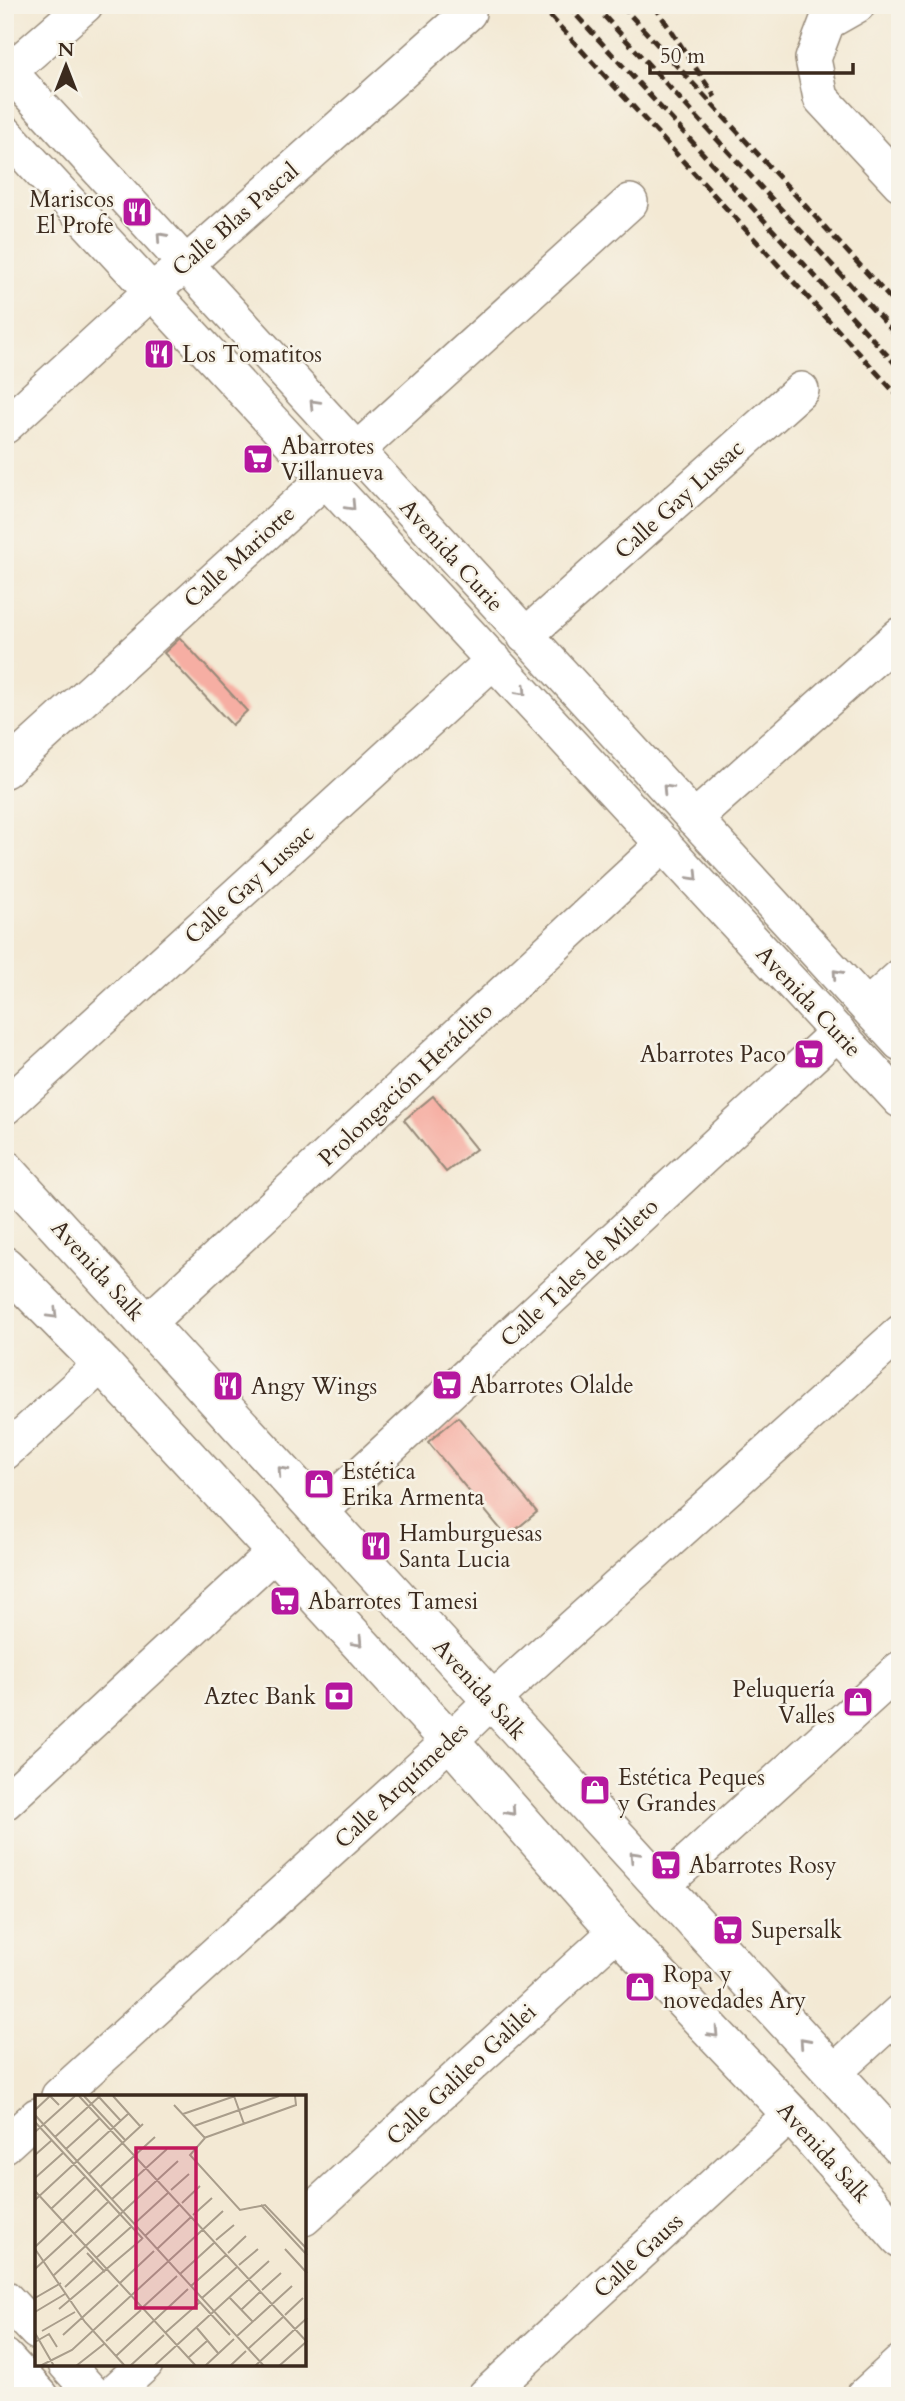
<svg xmlns="http://www.w3.org/2000/svg" width="905" height="2401" viewBox="0 0 905 2401" font-family="Cardo,serif">
  <rect width="100%" height="100%" fill="#f7f3e8"/>
  <filter id="ink" filterUnits="userSpaceOnUse"><feTurbulence type="fractalNoise" baseFrequency=".0143" numOctaves="2"/><feDisplacementMap in="SourceGraphic" scale="14" xChannelSelector="R" yChannelSelector="G"/><feConvolveMatrix kernelMatrix="1 2 1 2 8 2 1 2 1" color-interpolation-filters="sRGB"/></filter>
  <filter id="wash" filterUnits="userSpaceOnUse"><feTurbulence type="fractalNoise" baseFrequency=".00686" numOctaves="4" result="noise"/><feDisplacementMap in="SourceGraphic" scale="28" xChannelSelector="R" yChannelSelector="G"/><feGaussianBlur stdDeviation="1.57" result="paint"/><feColorMatrix in="noise" values="0 0 0 0 0 0 0 0 0 0 0 0 0 0 0 0 0 1.4 0 .05"/><feComposite in="paint" operator="in"/></filter>
  <g filter="url(#wash)">
    <rect width="100%" height="100%" fill="#f3e9d4"/>
    <g id="blocks">
      <!-- building -->
      <path fill="#f6aea3" d="M180,638L247,711L232,725L164,653Z
        M433,1096L476,1149L446,1172L404,1120Z
        M458,1417L537,1512L507,1537L428,1442Z"/>
    </g>
  </g>
  <g filter="url(#ink)">
    <use href="#blocks" fill-opacity="0" stroke="#978a79" stroke-width="2"/>
    <g fill="none" stroke-linecap="round" stroke-linejoin="round">
      <!-- minor casing -->
      <g stroke="#978a79" stroke-width="38">
        <path id="minor" d="M857,5L827,22L813,59L821,98L900,183
          M5,67L900,1043
          M5,75L85,5
          M5,133L900,1100
          M5,426L152,291L186,264L468,13
          M525,636L801,390
          M5,770L630,202
          M694,819L900,635
          M867,1007L900,977
          M5,1107L494,660
          M147,1323L664,844
          M5,1452L102,1364
          M320,1512L838,1032
          M5,1802L275,1552
          M662,1886L900,1669
          M833,2073L900,2012
          M59,2096L450,1741L491,1701L900,1333
          M5,2145L37,2116
          M304,2218L617,1931
          M5,2298L37,2332
          M5,2357L41,2396
          M66,2364L95,2396
          M110,2396L145,2364
          M485,2396L791,2114
          M864,2396L900,2363"/>
      </g>
      <!-- major casing -->
      <g stroke="#978a79" stroke-width="41">
        <path id="major" d="M5,1169L900,2146
          M5,1266L102,1364L450,1741L617,1931L791,2114L900,2238"/>
      </g>
      <!-- minor -->
      <use href="#minor" stroke="#fff" stroke-width="35"/>
      <!-- major -->
      <use href="#major" stroke="#fff" stroke-width="38"/>
      <!-- rail -->
      <path stroke="#3b2a1e" stroke-width="5" stroke-dasharray="10 5" stroke-linecap="butt" d="M540,5L900,398
        M567,5L900,369
        M594,5L900,339
        M621,5L900,309
        M654,5L715,97"/>
    </g>
    <!-- one-way arrows -->
    <defs><path id="oneway-chevron" d="M-2-3.5L2.5 0L-2 3.5" fill="none" stroke-width="1.6" stroke-linecap="round" stroke-linejoin="round" transform="scale(1.75)"/></defs>
    <g stroke="#a79f9a">
      <use href="#oneway-chevron" transform="translate(161 237) rotate(-132)"/>
      <use href="#oneway-chevron" transform="translate(314 404) rotate(-133)"/>
      <use href="#oneway-chevron" transform="translate(351 506) rotate(47)"/>
      <use href="#oneway-chevron" transform="translate(522 691) rotate(47)"/>
      <use href="#oneway-chevron" transform="translate(667 789) rotate(-133)"/>
      <use href="#oneway-chevron" transform="translate(694 876) rotate(47)"/>
      <use href="#oneway-chevron" transform="translate(837 974) rotate(-132)"/>
      <use href="#oneway-chevron" transform="translate(53 1314) rotate(45)"/>
      <use href="#oneway-chevron" transform="translate(282 1471) rotate(-132)"/>
      <use href="#oneway-chevron" transform="translate(358 1642) rotate(47)"/>
      <use href="#oneway-chevron" transform="translate(511 1811) rotate(48)"/>
      <use href="#oneway-chevron" transform="translate(634 1856) rotate(-133)"/>
      <use href="#oneway-chevron" transform="translate(714 2033) rotate(47)"/>
      <use href="#oneway-chevron" transform="translate(804 2042) rotate(-132)"/>
    </g>
  </g>
  <!-- icons -->
  <defs>
    <g id="restaurant-square" transform="scale(1.575)"><rect x="-9" y="-9" width="18" height="18" rx="4" fill="#b5179e" stroke="#f7f3e8"/><path d="M-5-6h1v4h1v-4h1v4h1v-4h1v5L-1.5 .5V6h-2V.5L-5-1ZM5-6V6H3V1.5H1.5Q1.5-4 5-6Z" fill="#fff"/></g>
    <g id="supermarket-square" transform="scale(1.575)"><rect x="-9" y="-9" width="18" height="18" rx="4" fill="#b5179e" stroke="#f7f3e8"/><path d="M-6-5.5h2.5l.6 2H6L4.5 2H-2.5L-4.4-4H-6ZM-1.5 3.2a1.3 1.3 0 1 0 .1 0ZM3 3.2a1.3 1.3 0 1 0 .1 0Z" fill="#fff"/></g>
    <g id="shop-square" transform="scale(1.575)"><rect x="-9" y="-9" width="18" height="18" rx="4" fill="#b5179e" stroke="#f7f3e8"/><path d="M-5-2.5h2.3a2.7 3.5 0 0 1 5.4 0H5L5.5 6h-11ZM-1.5-2.5h3a1.5 2.3 0 0 0-3 0Z" fill="#fff"/></g>
    <g id="bank-square" transform="scale(1.575)"><rect x="-9" y="-9" width="18" height="18" rx="4" fill="#b5179e" stroke="#f7f3e8"/><path d="M-6-4H6V4H-6ZM0-2.3a2.3 2.3 0 1 0 0 4.6a2.3 2.3 0 1 0 0-4.6Z" fill="#fff"/></g>
  </defs>
  <g fill-rule="evenodd">
    <use href="#restaurant-square" x="137" y="212"/>
    <use href="#restaurant-square" x="159" y="354"/>
    <use href="#supermarket-square" x="258" y="459"/>
    <use href="#supermarket-square" x="809" y="1054"/>
    <use href="#supermarket-square" x="447" y="1385"/>
    <use href="#restaurant-square" x="228" y="1386"/>
    <use href="#shop-square" x="319" y="1484"/>
    <use href="#restaurant-square" x="376" y="1546"/>
    <use href="#supermarket-square" x="285" y="1601"/>
    <use href="#bank-square" x="339" y="1696"/>
    <use href="#shop-square" x="858" y="1702"/>
    <use href="#shop-square" x="595" y="1790"/>
    <use href="#supermarket-square" x="666" y="1865"/>
    <use href="#supermarket-square" x="728" y="1930"/>
    <use href="#shop-square" x="640" y="1987"/>
  </g>
  <g text-anchor="middle" stroke-width="5" stroke-linejoin="round" paint-order="stroke">
    <!-- poi labels -->
    <g font-size="23" fill="#3b2a1e" stroke="#f7f3e8" text-anchor="start">
      <text x="114" y="207" text-anchor="end">Mariscos<tspan x="114" dy="26">El Profe</tspan></text>
      <text x="182" y="362">Los Tomatitos</text>
      <text x="281" y="454">Abarrotes<tspan x="281" dy="26">Villanueva</tspan></text>
      <text x="786" y="1062" text-anchor="end">Abarrotes Paco</text>
      <text x="470" y="1393">Abarrotes Olalde</text>
      <text x="251" y="1394">Angy Wings</text>
      <text x="342" y="1479">Estética<tspan x="342" dy="26">Erika Armenta</tspan></text>
      <text x="399" y="1541">Hamburguesas<tspan x="399" dy="26">Santa Lucia</tspan></text>
      <text x="308" y="1609">Abarrotes Tamesi</text>
      <text x="835" y="1697" text-anchor="end">Peluquería<tspan x="835" dy="26">Valles</tspan></text>
      <text x="316" y="1704" text-anchor="end">Aztec Bank</text>
      <text x="618" y="1785">Estética Peques<tspan x="618" dy="26">y Grandes</tspan></text>
      <text x="689" y="1873">Abarrotes Rosy</text>
      <text x="751" y="1938">Supersalk</text>
      <text x="663" y="1982">Ropa y<tspan x="663" dy="26">novedades Ary</tspan></text>
    </g>
    <!-- street labels -->
    <g font-size="23" fill="#3b2a1e" stroke="#f7f3e8">
      <text transform="translate(235 219) rotate(-41)" y="8">Calle Blas Pascal</text>
      <text transform="translate(679 499) rotate(-42)" y="8">Calle Gay Lussac</text>
      <text transform="translate(452 555) rotate(48)" y="8">Avenida Curie</text>
      <text transform="translate(239 556) rotate(-42)" y="8">Calle Mariotte</text>
      <text transform="translate(249 884) rotate(-42)" y="8">Calle Gay Lussac</text>
      <text transform="translate(809 1001) rotate(47)" y="8">Avenida Curie</text>
      <text transform="translate(405 1084) rotate(-43)" y="8">Prolongación Heráclito</text>
      <text transform="translate(98 1270) rotate(48)" y="8">Avenida Salk</text>
      <text transform="translate(579 1272) rotate(-43)" y="8">Calle Tales de Mileto</text>
      <text transform="translate(480 1689) rotate(48)" y="8">Avenida Salk</text>
      <text transform="translate(401 1785) rotate(-43)" y="8">Calle Arquímedes</text>
      <text transform="translate(461 2074) rotate(-43)" y="8">Calle Galileo Galilei</text>
      <text transform="translate(824 2152) rotate(48)" y="8">Avenida Salk</text>
      <text transform="translate(638 2255) rotate(-43)" y="8">Calle Gauss</text>
    </g>
  </g>
  <!-- overview -->
  <g transform="translate(35 2095)">
    <rect width="271" height="271" fill="#f3e9d4"/>
    <path fill="none" stroke="#a99d8b" stroke-width="2" d="M44,1L272,247M49,1L91,46M63,1L86,26M78,1L105,31M199,1L209,29M139,10L170,43L155,60L205,115L230,110L272,154M0,15L15,1L24,10M148,19L200,1M0,20L229,271M0,27L108,144M159,31L244,1M0,37L40,1M20,42L65,1M169,43L261,10L260,1M31,54L65,23M0,60L17,45M54,79L108,29M0,83L28,58M65,92L120,42M136,95L154,79M0,96L161,271M77,104L132,54M0,105L94,18M147,108L165,91M226,110L272,160M16,114L50,82M158,120L177,103M99,129L134,97M39,139L73,107M110,141L145,109M181,145L199,130M0,152L61,94M0,154L50,227L90,271M122,154L156,122M250,154L272,178M52,158L70,177M193,158L211,141M61,163L96,132M204,170L223,154M0,174L37,140M145,179L180,147M19,180L143,66M85,188L119,156M156,191L191,160M30,192L59,165M227,195L246,178M194,202L218,227M0,203L26,188M167,203L202,172M162,204L195,240M107,213L142,181M24,214L107,144M206,215L225,197M0,217L30,199M250,220L268,203M161,232L183,258M7,236L40,217M0,238L19,271M130,238L165,207M28,240L83,190M202,241L257,191M71,246L106,215M0,247L14,239L22,252M213,254L248,222M81,261L153,194M153,263L172,246M5,271L37,255L188,116M41,271L69,249M95,271L129,240M119,271L234,166M170,271L199,244M195,271L211,256M220,271L272,223M244,271L271,247"/>
    <path fill="#c2185b" fill-opacity="0.15" stroke="#c2185b" stroke-width="3.5" d="M101,53H161V213H101Z"/>
    <rect width="271" height="271" fill="none" stroke="#3b2a1e" stroke-width="3.5"/>
  </g>
  <!-- margin -->
  <rect width="905" height="2401" fill="none" stroke="#f7f3e8" stroke-width="28"/>
  <!-- north arrow -->
  <g transform="translate(66 66)" stroke="#f7f3e8" stroke-width="5" paint-order="stroke">
  <path d="M0-5L12 26L0 18L-12 26Z" fill="#3b2a1e"/>
  <text y="-10" font-size="19" font-weight="bold" text-anchor="middle" fill="#3b2a1e">N</text>
  </g>
  <!-- scale -->
  <path d="M650 63v10h203v-10" fill="none" stroke="#3b2a1e" stroke-width="3.5"/>
  <text x="660" y="63" font-size="21" fill="#3b2a1e" stroke="#f7f3e8" stroke-width="5" paint-order="stroke">50 m</text>
</svg>
